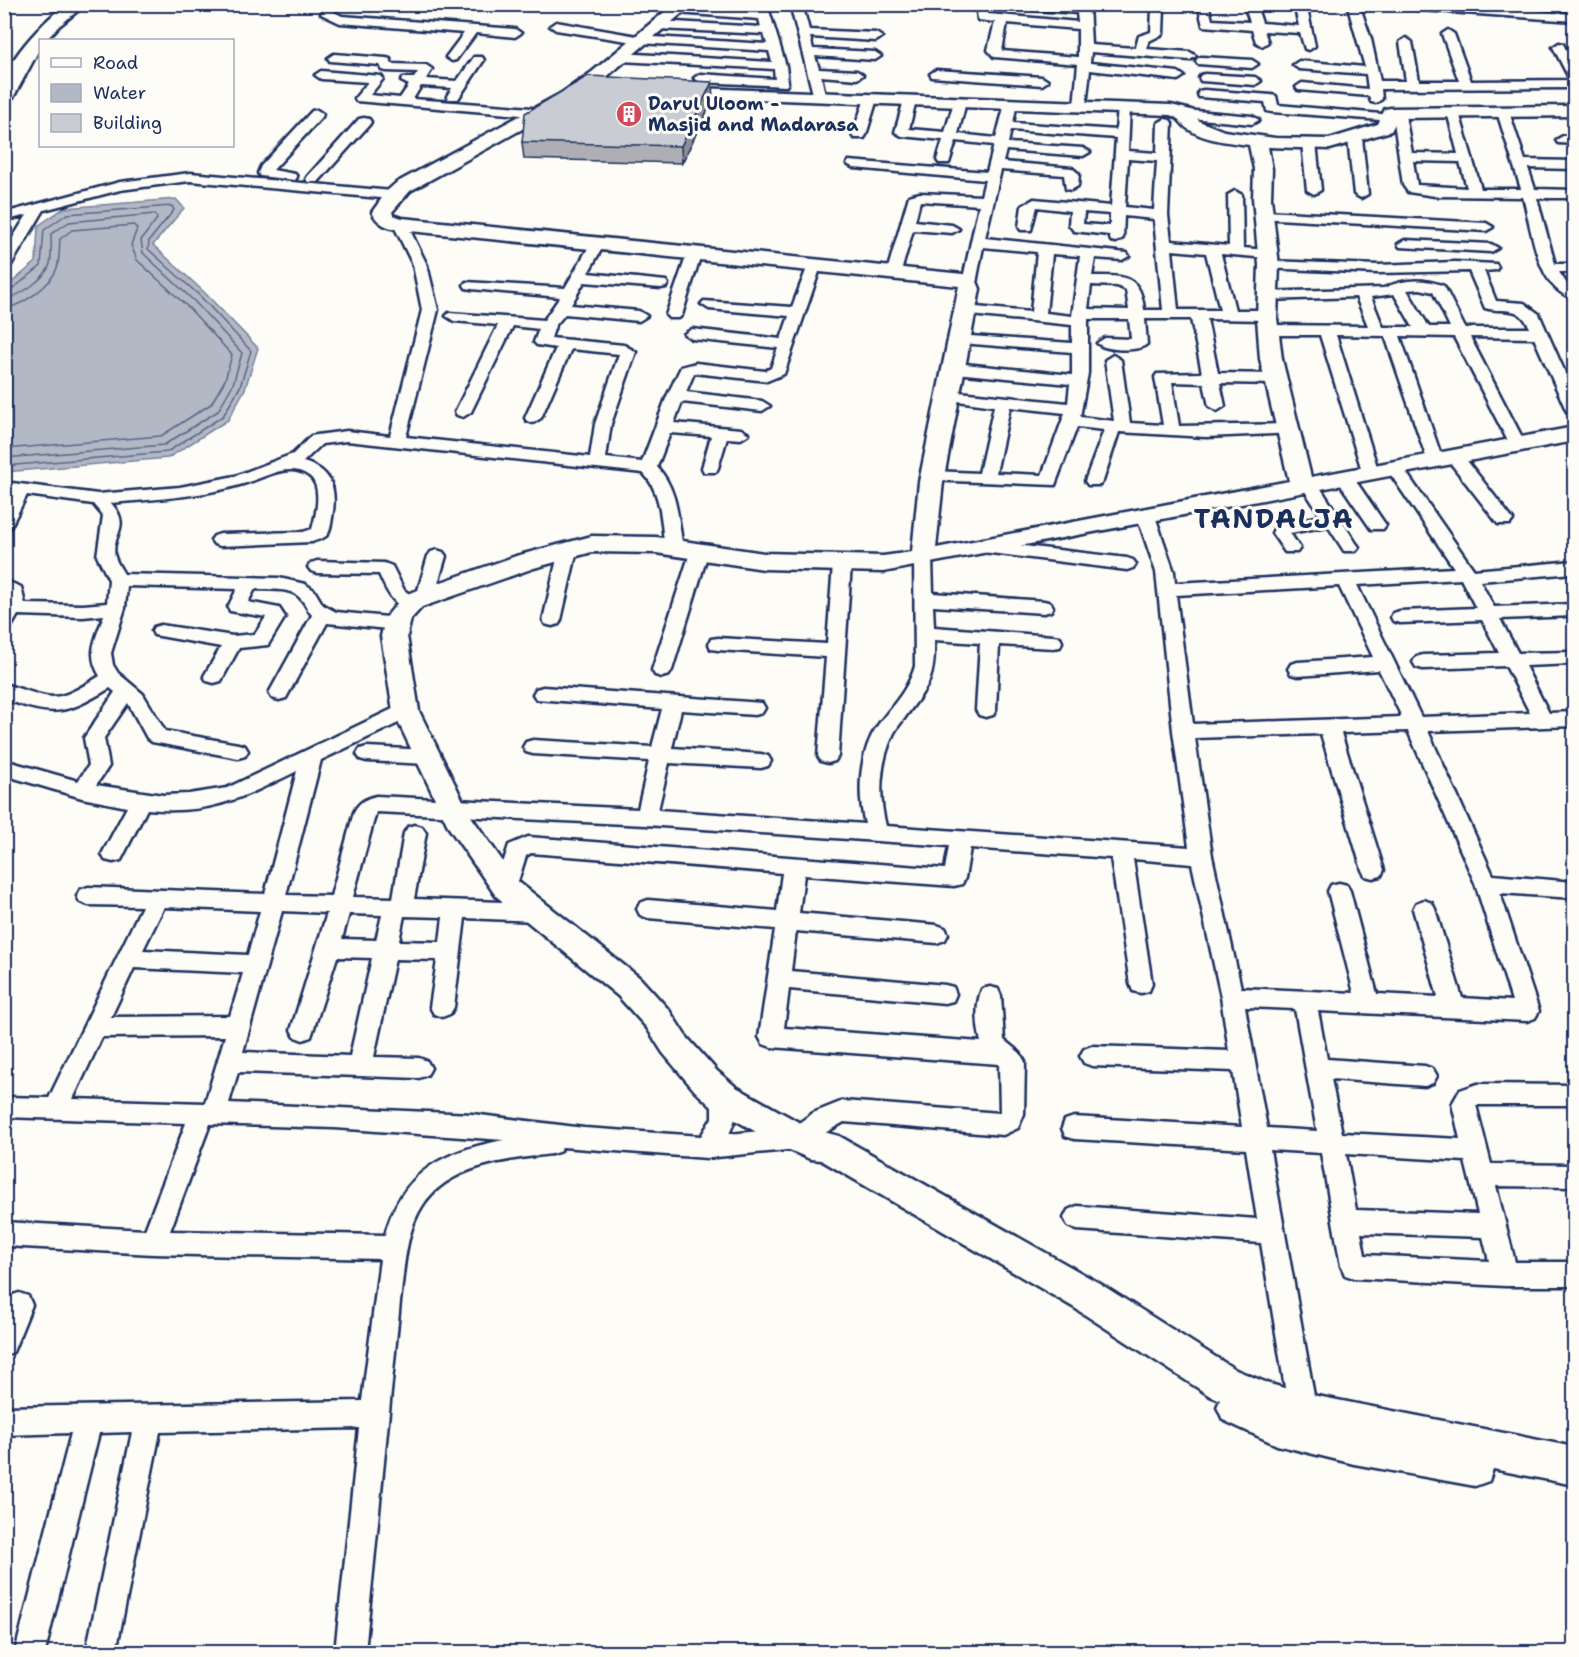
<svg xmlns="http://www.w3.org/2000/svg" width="1579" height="1657" viewBox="0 0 1579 1657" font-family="'Shantell Sans',sans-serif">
  <rect width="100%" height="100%" fill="#fdfcf7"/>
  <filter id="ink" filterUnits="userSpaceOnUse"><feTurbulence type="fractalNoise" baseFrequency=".0167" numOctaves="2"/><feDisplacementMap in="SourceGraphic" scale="12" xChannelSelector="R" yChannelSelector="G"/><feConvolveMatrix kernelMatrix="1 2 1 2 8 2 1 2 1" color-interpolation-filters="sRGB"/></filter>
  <g filter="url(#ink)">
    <!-- water -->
    <path fill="#b3b8c5" stroke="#76819c" stroke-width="1.5" d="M176,199L184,208L153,245L204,292L258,348L245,389L228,420L168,458L5,472V288L36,262L38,226L64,208Z"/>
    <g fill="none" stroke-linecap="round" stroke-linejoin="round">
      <!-- shore -->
      <path stroke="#586687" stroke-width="1.5" d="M4,292L10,291L41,266L44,230L67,214L172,206L174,210L149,241L148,249L200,296L251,351L240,387L223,416L167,452L4,466
        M4,300C19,296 45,280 50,264C52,254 51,244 51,234L69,222L155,214L157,219L141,240L143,253L195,302L242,353L233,384L218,411L164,445L4,458
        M4,309C23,305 50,287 57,268C60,259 59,248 60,239L72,230L134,225L137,229L131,245L137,260L189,308L232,355L225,380L211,404L161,436L4,449"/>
      <!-- street casing -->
      <g stroke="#1b2f5e" stroke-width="5">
        <path id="street" d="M326,4H338L334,12L342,16L515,29L521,33L515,37L476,33L456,60L452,61L446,57L464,33L340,23L321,14Z
          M755,4H767L786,66L788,83L786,86L700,82L694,78L700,74L775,79L774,69L620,61L614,57L620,53L772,62L769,51L640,43L556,30L550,26L556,22L637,36L767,44L764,34L658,29L652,25L658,21L761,27L759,19L677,13L671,9L677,5L757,12Z
          M790,4H802L809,30L876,33L882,37L876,41L810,37L813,49L875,52L881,56L875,60L815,56L819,69L857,71L863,75L857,79L821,76L825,95L819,99L814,98Z
          M976,4H988V14L1078,22L1077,13L1009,8L1003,4H1089L1091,45L1135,48L1139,36L1151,32L1152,8L1158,4L1164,8L1163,34L1149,41L1147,49L1190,52L1196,56L1190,60L1091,52L1090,63L1178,72L1184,76L1178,80L1090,70L1086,106L1080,110L1074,106L1078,64L994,57L988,50L995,22L978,20ZM1007,23L1078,29V57L1002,51Z
          M1198,4H1208L1212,20L1250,22L1245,8L1251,4L1257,8L1262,23L1299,26L1294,4H1306L1315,46L1309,50L1305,49L1300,33L1264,31L1268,42L1262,46L1256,42L1252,30L1203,26Z
          M1347,4H1359L1371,39L1380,81H1406L1400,42L1406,38L1412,42L1419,81H1459L1442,34L1448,30L1454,34L1471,81L1574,80V88L1381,89L1382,99L1376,103L1371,102L1369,96L1298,90L1296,87L1302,83L1368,89L1366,74L1299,69L1293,65L1299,61L1365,67Z
          M1388,4H1446L1574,14V21L1394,8Z
          M1559,43L1563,44L1574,65V80L1568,76L1553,47Z
          M334,54L386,58L390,59L392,64L426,65L432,69L426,79L457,81L474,57H482L484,60L458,99H448L447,96L452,88L421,86L413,99L532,108L538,112L532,116L356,101L355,98L368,82L321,79L315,75L321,71L381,76L383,79L370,95L400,98L409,85L401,81L403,78H414L418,72L386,71L382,70L380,65L330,61L328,58Z
          M1202,57L1252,60L1258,64L1252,68L1198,64L1196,61L1198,58Z
          M4,59L21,60L27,64L21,68L4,67Z
          M936,70L1042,77L1048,81L1042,85L932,77L930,74Z
          M1205,74L1255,77L1261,81L1255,85L1201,81L1199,78L1201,75Z
          M1204,90L1271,95L1276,96L1278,105L1393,115L1394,110H1404L1412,153L1458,154L1447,112L1453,108L1458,109L1481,189H1521L1497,112L1503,108L1508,109L1525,160L1574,161V169L1528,168L1535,189L1574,190V198H1537L1555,264H1574V272H1559L1569,287L1574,289V298C1537,291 1532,229 1523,197L1435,196L1408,192L1403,185L1394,121L1272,112L1267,111L1265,102L1199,97L1198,94L1199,91ZM1413,161L1460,162L1467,188L1417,185Z
          M871,95L877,99L866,135L864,138H854L852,135L865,99Z
          M910,96L916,100L909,129L945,132L954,102L960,98L966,102L958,134L996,138L1006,100H1016L1017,103L1013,123L1116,130L1118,107L1119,104H1129L1130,107L1128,151L1157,153L1158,123L1165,119L1170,120L1172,123L1168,215L1171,241L1229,246L1228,195L1235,191L1242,195L1243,248L1267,250L1274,254L1267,258L1221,254L1235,310H1267L1275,315L1267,320L1207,319L1218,373L1276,374L1284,379L1276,384L1220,383L1225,406L1217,411L1209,406L1204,383L1172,382L1179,426L1288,424L1296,429L1294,433L1206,437L1119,432L1103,481L1100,485H1088L1085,481L1104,430L1077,427L1055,485L926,480L923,476L926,472L932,471L979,473L994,406L943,399L941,396L943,393L949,391L1068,403L1070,384L955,373L947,368L955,363L1072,375V352L961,343L956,341L953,338L956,335L1072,343V325L960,314L957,311L965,306L1031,312L1037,252L983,247L976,283L969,287L962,283L979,205L920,201L915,221L952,225L959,229L952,233L913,230L900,275L898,278H888L886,275L909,196L920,193L981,196L985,180L854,168L847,164L849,161L987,172L994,145L956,141L949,163H939L937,160L943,140L902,136L895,132L904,100ZM1011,130L1116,138L1111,206L1034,199L1022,206L1019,227L1021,230H1031L1037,207L1070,211L1069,225L1074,231L1109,235L1111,241L1116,242L1123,238L1124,216L1154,219L1163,310H1144C1141,274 1123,276 1092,276L1095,258L1122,260L1129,256L1127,253L985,238L1001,170L1064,175L1066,189L1071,190L1078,186L1079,174L1072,168L1003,162L1006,150L1083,156L1090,152L1083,148L1008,143ZM1128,159L1157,161L1154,210L1125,207ZM1084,212L1110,214V226L1083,224ZM1172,250L1206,253L1220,310H1178ZM1052,254L1080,256L1072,316L1046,313ZM1091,285L1117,286L1126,290L1129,310L1088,309ZM1088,319H1129L1131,339L1105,338L1097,343C1105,351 1139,352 1147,344L1145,319H1191L1202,373L1157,374L1155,377L1163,425L1130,423L1121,360L1113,355L1105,360L1114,421L1080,417L1088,373ZM1010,407L1065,413L1042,475L996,473Z
          M317,110L323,114L322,117L273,170L295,174L297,177L295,180L260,176L258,173L261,166L312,111Z
          M1185,110L1252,116L1259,120L1252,124L1180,117L1179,114L1180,111Z
          M364,118L369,119L371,122L369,125L318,182H308L306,179L308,176L359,119Z
          M1355,134L1362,138L1368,194L1361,198L1354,194L1348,138Z
          M1563,136H1574V144L1558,143L1556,140Z
          M1309,139L1316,143L1321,190L1314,194L1307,190L1302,143Z
          M190,173L392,191L399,195L392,199L190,181L120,190L44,210L11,265L4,269V252L27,215L4,221V213L120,182Z
          M1265,211L1486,223L1493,227L1486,231L1260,218L1258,215Z
          M400,220L407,224L427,265L438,310L406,437L590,457L595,424L619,354L571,349L541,418L533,423L527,421L525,418L556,348L537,345L534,342L539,329L513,326L471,412L463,417L457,415L455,412L498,325L454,321L446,316L449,313L544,320L560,297L471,289L466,288L464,285L466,282L565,288L591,243L598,239L605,243L588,273L666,281L668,284L666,287L661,288L584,282L571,305L639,311L647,316L639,321L565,314L555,326L551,338L624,345L636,352L611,424L606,458L642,462L667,396L681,367L696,363L765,371L771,368L778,348L692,339L684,334L692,329L781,339L789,316L709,309L701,304L704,301L792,307L809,263H819L821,266L784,374L767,381L694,373L686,392L762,401L770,406L762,411L682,402L674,423L741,429L749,434L741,439L727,438L718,468L716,472H704L702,468L711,436L670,433L657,467C678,489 678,520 683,548L680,552H668L665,548C661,523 662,492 643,473L347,441L322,444L303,462C333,470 337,490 332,518C331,524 330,533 326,536C322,539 316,540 312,542L220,546L214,544L211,540L214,536L220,534L303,532L312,529C316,515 323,486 309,476C289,461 264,478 243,484C200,497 156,499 111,503C133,528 110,534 115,557C117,563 121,569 124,574L279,578L305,584L314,590L323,605L336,612L398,618L405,620L407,624L405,628L398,630L327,623L286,698L279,700L272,698L269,693L312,615C307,610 306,604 301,599C292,587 269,590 255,589L248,602L279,608L285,617L268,645L239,648L221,681L214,683L207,681L204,676L221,647L154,635L152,631L154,627L161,625L233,636L255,634L266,617L230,611L228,607L237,589L127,586L125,608L111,653L113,665L118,673L143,694L165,731L238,744L245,746L248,751L245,756L238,758L152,742L147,738L128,703L104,738L109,766L96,785L163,795L189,794L227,788L399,706L406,704L413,706L416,711L413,716L321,760L286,895L331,896L354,812C359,802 365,799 376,796L638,809L649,761L533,754L526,752L523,747L526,742L533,740L652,747L662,709L536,699L533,694L536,689L543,687L762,703L765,708L762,713L755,715L681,710L672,748L761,754L768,756L771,761L768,766L761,768L669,763L658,810L865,824C857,793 859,752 878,725C892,706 909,689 915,666L914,558L917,554H929L932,558L933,593L1044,601L1051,603L1053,607L1051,611L1044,613L933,606L934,627L1053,636L1060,637L1062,642L1060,647L1053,648L999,645L996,710L993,715L986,717L979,715L976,710L980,643L934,640C935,679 929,685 906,716C902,722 896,728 893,735C880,763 878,796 886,826L1189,847L1173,731L1156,572L1137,516L1140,512H1152L1155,516L1174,572L1175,583L1454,568L1387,469L1389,465H1401L1474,570L1574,561V573L1480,581L1494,607L1574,604V616L1500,619L1518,653L1574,652V664L1525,666L1549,713L1574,712V726L1428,731L1493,875L1574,882V898L1500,893L1539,1011L1535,1018L1527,1021L1318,1011L1327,1059L1425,1066L1433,1069L1437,1076L1433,1083L1425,1086L1331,1079L1342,1133L1460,1139L1452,1104L1460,1090L1477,1084L1574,1085V1105H1476L1491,1164L1574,1165V1187L1496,1186L1515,1262H1574V1286H1505L1354,1278L1345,1275L1341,1266L1321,1153L1270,1150L1318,1418L1314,1428L1304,1432L1294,1428L1290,1418L1261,1243L1077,1230L1068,1226L1064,1218L1068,1210L1077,1206L1257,1219L1246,1149L1074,1139L1065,1136L1062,1128L1065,1120L1074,1117L1242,1127L1233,1071L1092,1066L1084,1063L1080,1056L1084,1049L1092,1046L1229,1051L1221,997L1192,864L1133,859L1152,984L1149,991L1141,993L1133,991L1130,984L1111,858L970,848L965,878L962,884L954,886L804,875L799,913L937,925L945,928L948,934L945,940L937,943L796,931L791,971L945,985L953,987L956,994L953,1001L945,1003L789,989L784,1028L981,1042C977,1027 975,1004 982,989L990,987L998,989L1001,996L1004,1040L1020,1053L1025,1062L1024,1114L1018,1128L1003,1135L844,1122L797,1149L707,1158L562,1147L561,1151L552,1154C509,1159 449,1165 423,1205C405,1232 404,1271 400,1302L365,1652H335L359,1428L160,1432L116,1652H86L132,1432L99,1433L45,1652H15L71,1433L4,1435V1407L362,1401L380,1259L153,1254L4,1246V1222L145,1230L186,1123L4,1117V1097L49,1098L142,906L88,905L80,902L77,896L80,890L88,887L265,894L297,771C242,798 211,815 147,809L121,860L113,862L105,860L102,854L127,807L82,798L4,775V760L78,781L89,765L84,738L115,692L110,688C65,715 54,717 4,699V684C57,699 51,706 100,676C86,653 96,639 104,615L83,617L18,615L11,627L4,629V580L21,587L25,604L83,605L107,603L109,580L97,556L103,516L93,504L27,495L10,528L4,529V506L11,493L4,492V482L98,494L180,487L235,476L293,454L311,436L317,435L347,431L390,436L422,310L413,265L393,224ZM1461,579L1476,608L1400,611L1393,613L1391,617L1393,621L1400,623L1482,620L1499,653L1423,655L1416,657L1413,662L1416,667L1423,669L1506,666L1530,713L1421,717L1357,585ZM1339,586L1373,657L1298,662L1291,664L1288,669L1291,674L1298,676L1379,670L1402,717L1193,724L1176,595ZM1408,731L1475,883L1512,1001L1462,998L1435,909L1432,903L1424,900L1416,903L1413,909L1438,997L1377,994L1350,891L1347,885L1339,883L1331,885L1328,891L1354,993L1241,988L1212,856L1195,738L1321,734L1362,870L1365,876L1373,878L1381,876L1384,870L1341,733ZM376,812L646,825L949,846L945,869L528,837L509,845L495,888L498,894L506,896L514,894L526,856L531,853L782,873L777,911L648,900L640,903L637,909L640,915L648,918L775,929L759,1037L763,1044L771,1047L999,1064L1000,1113L843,1101L813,1113L792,1128L729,1134C736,1119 740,1106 732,1090L724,1087L716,1090L712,1097V1118L701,1136L584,1128L472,1114L229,1103L238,1072L419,1078L427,1075L431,1068L427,1061L419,1058L374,1057L395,959L437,960L430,1007L434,1014L442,1017L450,1014L454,1007L465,918L536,921L544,918L547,912L544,906L536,903L414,899L426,833L422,827L415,825L408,827L404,833L393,898L353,897ZM164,907L260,911L248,955L143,950ZM282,911L327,913L291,1030L295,1037L303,1040L311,1037L337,957L372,958L350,1056L243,1052ZM349,914L382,915L376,940L342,939ZM404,916L443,917L440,942L399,941ZM134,968L243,973L230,1016L111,1017ZM1245,1007L1295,1009L1317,1131L1267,1128ZM225,1036L205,1103L73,1099L102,1037ZM210,1124L334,1128L504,1140C444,1151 401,1172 385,1235L170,1231ZM1346,1154L1465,1161L1478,1214L1356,1210ZM1361,1233L1483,1237L1489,1261L1365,1255Z
          M1405,240L1491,244L1498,248L1491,252L1400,247L1398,244Z
          M694,250L701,254L682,315L679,318H669L666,315L687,254Z
          M1269,261L1378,265L1455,262L1496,264L1498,267L1496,270L1484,271L1496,301L1524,303L1539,314L1574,393V415L1568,413L1566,410L1534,338L1470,337L1526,445L1518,450L1512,449L1454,337L1400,336L1443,461L1441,465H1429L1385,336L1336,335L1379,473L1376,477H1364L1320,335H1268L1260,330L1268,325L1368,326L1356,297L1268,300L1263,298L1260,295L1263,292L1384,288C1403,279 1424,278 1444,286L1465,328H1530C1518,303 1507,314 1485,308L1469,271L1378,273L1264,268L1262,265L1264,262ZM1420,289L1433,292L1450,327H1429L1407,290ZM1394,294L1413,327H1383L1371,297Z
          M1455,452L1461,453L1510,516L1513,520L1510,524H1498L1449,461L1447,457L1449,453Z
          M1345,473L1351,474L1383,521L1386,525L1383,529H1371L1336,478L1339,474Z
          M1310,480L1316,481L1356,543L1359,547L1356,551H1344L1328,526L1290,533L1300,548L1297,552H1285L1272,533L1276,525L1321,516L1301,485L1304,481Z
          M980,541L1127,558L1133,560L1136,564L1133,568L1127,570L974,551L971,547L974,543Z
          M568,544L574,546L577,550L561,620L559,624L552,626L545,624L543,620L559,550L562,546Z
          M699,547L705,549L708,553L672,670L669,675L662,677L655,675L652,670L690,553L693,549Z
          M437,550L443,552L446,556L434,597L432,601H419L420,604L418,608C396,614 386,590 379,574L317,573L311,571L308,567L311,563L317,561L384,563L392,566L404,590L417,600L416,597L428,556L431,552Z
          M842,558L848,560L851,564L838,756L835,761L828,763L821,761L818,756L826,657L718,650L711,649L709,644L711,639L718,638L827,644L833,564L836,560Z
          M367,747L428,750L435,752L438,757L435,762L428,764L367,761L360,759L357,754L360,749Z
          M19,1293L28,1296L32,1305L13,1352L4,1356V1308L10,1296Z"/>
      </g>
      <!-- secondary casing -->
      <g stroke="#1b2f5e" stroke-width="5">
        <path id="secondary" d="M67,4H86L59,26L46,40H40V48L13,98L4,103C4,96 3,87 4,80C10,57 47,17 67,4Z
          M674,4H693L604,79L573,101L410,191L392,212L393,215L402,218L963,274L976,279L980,289L943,482L936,548L1289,481L1260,359L1257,318L1259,265L1253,198L1254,169L1249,145C1229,142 1206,141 1188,129C1180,124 1182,119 1170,115L676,96L670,95L667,91L670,87L1171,105L1191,110L1199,121L1224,131L1275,138L1329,139L1378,124L1385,109L1391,108L1574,106V116L1398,118L1391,131L1330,149L1268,147L1272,169L1271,198L1279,265L1277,318L1282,359L1311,477L1574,427V441L883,572L764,569L656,553L592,552L534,568L422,607L411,619L407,636L419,711L470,815L516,880L640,978L669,1010L685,1035L717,1071L736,1087L809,1128L839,1136L1099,1283L1236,1370L1270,1384L1302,1393L1574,1447V1485L1493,1469L1489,1481L1475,1486L1354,1464L1277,1445L1223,1420L1217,1407L1220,1400L1210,1396L1073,1307L821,1160L810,1159L785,1148L712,1107L695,1091L663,1053L647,1028L618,996L496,896L449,828L393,711L381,636L386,617L404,595L516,556L592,536L656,537L764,553L883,556L912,552L919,482L959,286L400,230C387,227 378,225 372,212L387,191L396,183L560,94L592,72Z"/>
      </g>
      <!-- street -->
      <use href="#street" fill="#fdfcf7" fill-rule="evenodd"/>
      <!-- secondary -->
      <use href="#secondary" fill="#fdfcf7" fill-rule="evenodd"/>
    </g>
    <!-- wall -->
    <path fill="#adafb5" stroke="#1b2f5e" stroke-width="1.5" d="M713,99L682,163L524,159L522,142Z"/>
    <!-- shaded-wall -->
    <path fill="#8d8f94" stroke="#1b2f5e" stroke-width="1.5" d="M712,82L713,99L682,163L681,146Z"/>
    <!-- building -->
    <path fill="#c9ccd3" stroke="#1b2f5e" stroke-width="1.5" d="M588,76L712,82L681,146L522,142L525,113Z"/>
  </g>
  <!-- icons -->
  <defs>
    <g id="building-disc" transform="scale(1.35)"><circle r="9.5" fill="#d1495b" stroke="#fdfcf7"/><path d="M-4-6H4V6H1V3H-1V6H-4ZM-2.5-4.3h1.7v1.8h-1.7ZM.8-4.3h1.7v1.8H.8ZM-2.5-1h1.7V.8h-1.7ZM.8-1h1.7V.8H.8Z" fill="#fff"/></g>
  </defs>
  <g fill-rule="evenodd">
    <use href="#building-disc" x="629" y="114"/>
  </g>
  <g text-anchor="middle" stroke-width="6" stroke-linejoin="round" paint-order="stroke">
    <!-- far-poi labels -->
    <g font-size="18" font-weight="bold" fill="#1b2f5e" stroke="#fdfcf7" text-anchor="start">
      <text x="648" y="110">Darul Uloom -<tspan x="648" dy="21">Masjid and Madarasa</tspan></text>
    </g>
    <!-- district labels -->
    <g font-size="27" font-weight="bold" letter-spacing="1.5" fill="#1b2f5e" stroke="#fdfcf7">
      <text x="1274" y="528">TANDALJA</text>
    </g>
  </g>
  <!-- margin -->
  <rect width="1579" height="1657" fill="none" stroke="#fdfcf7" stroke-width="24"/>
  <rect x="12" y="12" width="1555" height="1633" fill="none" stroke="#1b2f5e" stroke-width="2" filter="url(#ink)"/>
  <!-- legend -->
  <rect x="39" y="39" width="195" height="108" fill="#fdfcf7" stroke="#a3aaba" stroke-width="1.5"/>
  <rect x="51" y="58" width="30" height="9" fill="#fdfcf7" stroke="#a3aaba" stroke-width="1.5"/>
  <text x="93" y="69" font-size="18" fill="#1b2f5e">Road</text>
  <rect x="51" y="84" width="30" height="18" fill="#b3b8c5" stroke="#a3aaba" stroke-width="1.5"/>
  <text x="93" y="99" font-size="18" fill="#1b2f5e">Water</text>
  <rect x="51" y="114" width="30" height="18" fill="#c9ccd3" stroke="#a3aaba" stroke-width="1.5"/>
  <text x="93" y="129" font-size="18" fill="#1b2f5e">Building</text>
</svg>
